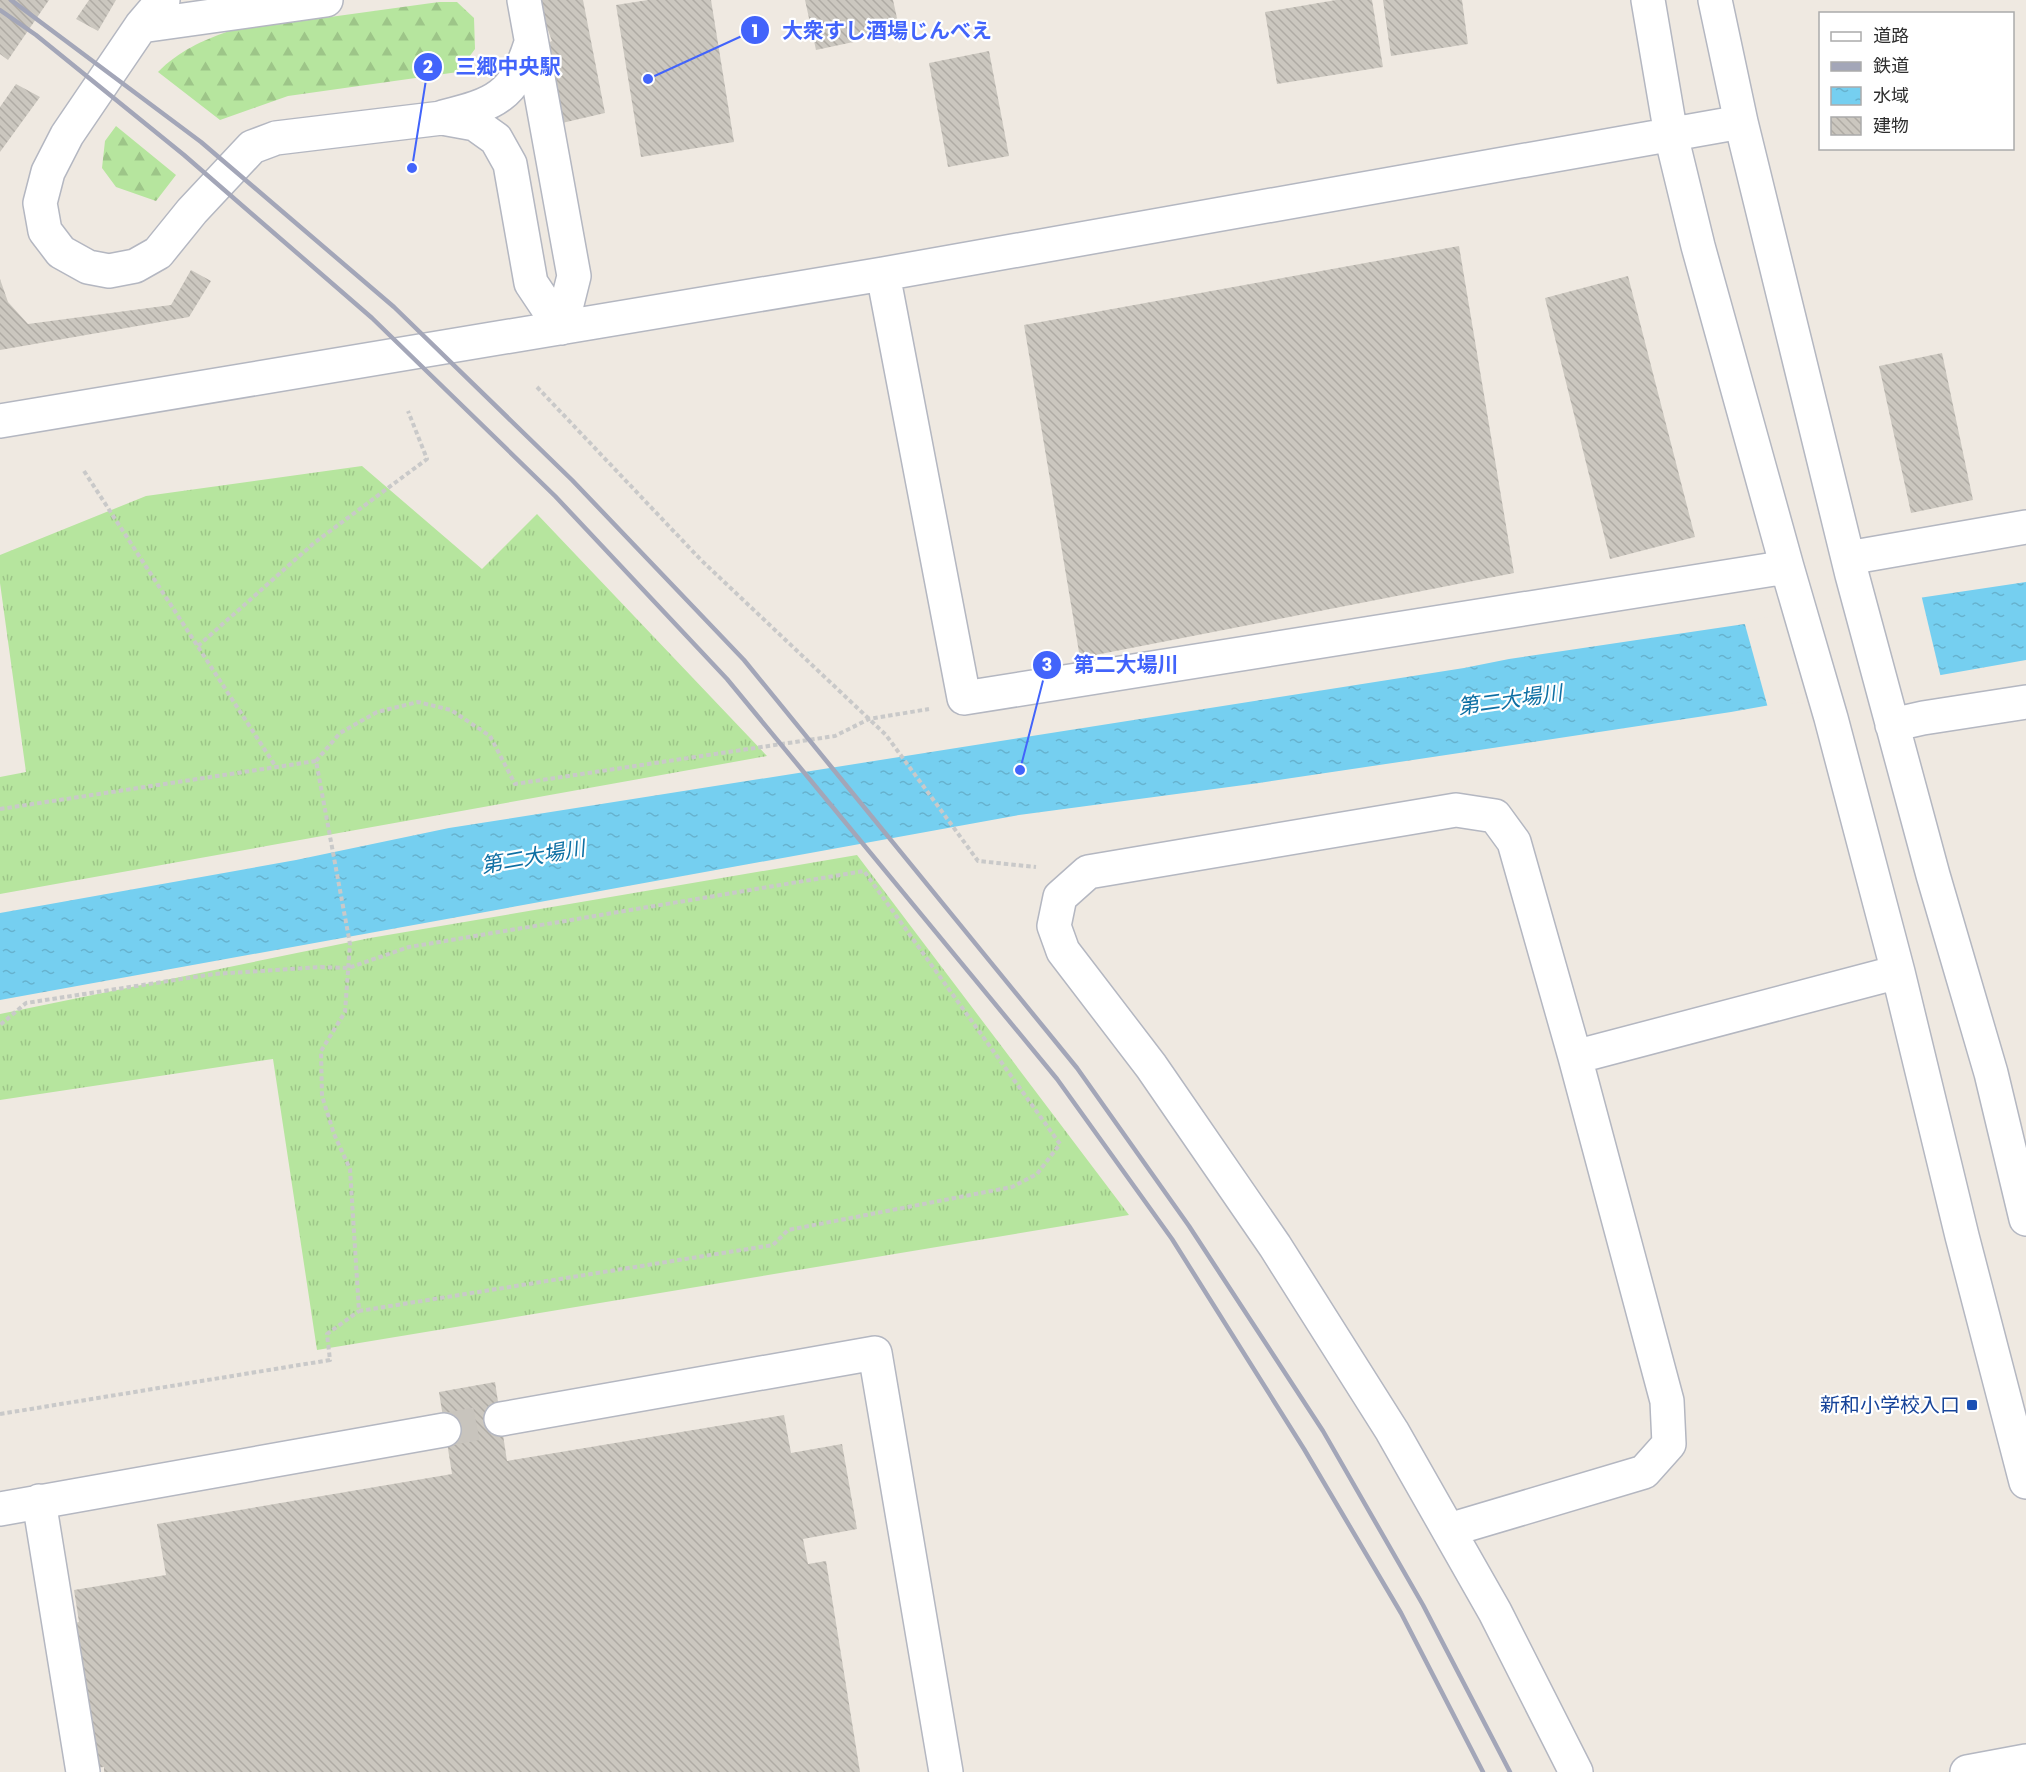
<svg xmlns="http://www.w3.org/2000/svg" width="2026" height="1772" viewBox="0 0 2026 1772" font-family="Poppins,'Noto Sans JP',sans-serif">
  <defs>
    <pattern id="grass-tufts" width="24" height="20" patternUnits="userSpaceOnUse" patternTransform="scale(1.5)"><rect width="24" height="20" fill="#b6e59e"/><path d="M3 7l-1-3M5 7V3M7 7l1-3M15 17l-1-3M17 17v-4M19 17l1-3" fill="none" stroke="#9dc588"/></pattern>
    <pattern id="forest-firs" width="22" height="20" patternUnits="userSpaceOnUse" patternTransform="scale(1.5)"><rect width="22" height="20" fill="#b6e59e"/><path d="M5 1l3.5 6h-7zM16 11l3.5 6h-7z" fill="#9dc588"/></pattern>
    <pattern id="water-ripples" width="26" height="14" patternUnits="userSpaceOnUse" patternTransform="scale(1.5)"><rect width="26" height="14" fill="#75cff0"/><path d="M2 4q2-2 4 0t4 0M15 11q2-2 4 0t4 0" fill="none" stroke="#66b2ce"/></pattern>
    <pattern id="building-back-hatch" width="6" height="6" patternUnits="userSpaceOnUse" patternTransform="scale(1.5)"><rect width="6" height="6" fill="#cbc7bf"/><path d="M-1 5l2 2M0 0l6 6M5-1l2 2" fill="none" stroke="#afaba4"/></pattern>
  </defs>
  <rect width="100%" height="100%" fill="#efe9e1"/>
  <!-- grass -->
  <path fill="url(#grass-tufts)" d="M362,466L482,569L537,514L767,756L0,894V777L26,772L0,583V555L146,496Z
    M857,855L1129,1215L317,1350L273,1059L0,1100V1014L370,938Z"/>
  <!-- forest -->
  <path fill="url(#forest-firs)" d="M439,2H457L474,18L475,49L458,72L288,96L220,120L158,72C179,51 201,41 229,31Z
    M116,126L176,175L156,201L116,187L102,168L105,141Z"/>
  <!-- water -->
  <path fill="url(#water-ripples)" d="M2026,582V660L1731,712L1533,742L1259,783L1019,815L0,1000V913L296,860L449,828L1464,668L1509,659Z"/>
  <!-- pier -->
  <path fill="#efe9e1" d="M1921,594L1941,678L1768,708L1744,621Z"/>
  <!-- building -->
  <path fill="url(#building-back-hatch)" d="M0,0H49L8,60L0,54Z
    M89,0H116L98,31L76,19Z
    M537,0H583L605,113L562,123L536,48L552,41Z
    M648,0H711L734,142L641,157L616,5Z
    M805,0H893L900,32L816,50Z
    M1336,0H1372L1383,67L1277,84L1265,12Z
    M1383,0H1462L1468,44L1391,56Z
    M989,51L1009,156L948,167L929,63Z
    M16,84L40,97L0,152V107Z
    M1459,246L1514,573L1080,658L1024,325Z
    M191,270L211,281L189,317L0,350V279L8,302L28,324L171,305Z
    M1628,276L1695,537L1610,559L1545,298Z
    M1942,353L1973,500L1911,513L1879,366Z
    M495,1382L507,1461L784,1415L791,1453L842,1444L857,1529L803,1539L808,1564L826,1561L860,1772H104V1767L94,1768L70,1624L79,1622L74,1590L166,1575L157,1524L452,1474L439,1392Z"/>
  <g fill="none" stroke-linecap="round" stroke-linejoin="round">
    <!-- minor-tunnel -->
    <path stroke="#c8c4bd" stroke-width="33" stroke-dasharray="33 16" stroke-linecap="butt" d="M444,1430L501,1419"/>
    <!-- minor casing -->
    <g stroke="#b4b7c1" stroke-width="36">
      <path id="minor" d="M163,0L141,26L67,135L48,172L40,203L45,231L61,252L88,267L109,271L135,266L158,253L192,211L252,147L276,138L442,118L475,124L496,139L510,164L531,283L561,328
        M524,0L574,276L561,328
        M1648,0L1671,135L1698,246L1787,567L1831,718L1898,972L1962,1236L2026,1482
        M1715,0L1741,122L1852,575L1933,875L1991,1073L2026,1219
        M141,26L326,0
        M443,117C495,104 514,97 531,43
        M883,274L964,698L1787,567
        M0,421L883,274L1741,122
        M1848,558L2026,527
        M1892,725L1923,718L2026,702
        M1575,1057L1898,972
        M501,1419L875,1353L946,1772
        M39,1501L83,1772
        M0,1509L444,1430
        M1449,1530L1644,1472L1669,1444L1667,1401L1575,1057L1514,842L1495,816L1456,810L1088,872L1060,897L1054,926L1063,951L1151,1066L1275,1246L1392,1431L1495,1612L1576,1772
        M1967,1772L2026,1761"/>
    </g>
    <!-- path -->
    <path stroke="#c9c9c9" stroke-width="4" stroke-dasharray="4.5 3" stroke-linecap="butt" d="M537,387L701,560L886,735L978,861L1036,867
      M84,471L276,767
      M198,646L314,543L427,459L408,411
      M316,761L340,733L377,712L418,702L451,710L490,736L515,784L835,736L869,719L929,709
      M0,809L316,761L350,944L345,1012L321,1051L322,1096L334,1134L350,1169L359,1311L773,1245L788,1230L1012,1187L1037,1174L1060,1144L864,871L409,947L348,968L321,967L214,974L26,1003L0,1025
      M0,1414L330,1360L327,1334L359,1311"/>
    <!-- minor -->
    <use href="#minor" stroke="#fff" stroke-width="33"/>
    <!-- rail -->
    <path stroke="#a3a6b8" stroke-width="4.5" d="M11,0L201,142L394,307L572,480L744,660L1077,1068L1189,1226L1323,1431L1423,1605L1510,1772
      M0,10L36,35L184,155L372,318L555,496L727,679L1057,1079L1172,1239L1304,1449L1401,1613L1483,1772"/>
  </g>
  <!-- markers -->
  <rect fill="#1a4fb4" stroke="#fff" stroke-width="2" x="1966" y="1399" width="12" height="12" rx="3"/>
  <g text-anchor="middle" stroke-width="4.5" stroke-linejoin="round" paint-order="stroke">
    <!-- transit labels -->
    <g font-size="20" fill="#164399" stroke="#fff" text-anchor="end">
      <text x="1960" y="1412">新和小学校入口</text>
    </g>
    <!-- water labels -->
    <g font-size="21" font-style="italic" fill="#0d6fa3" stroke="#fff">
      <text transform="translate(1510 700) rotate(-8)" y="7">第二大場川</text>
      <text transform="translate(533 857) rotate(-10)" y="7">第二大場川</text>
    </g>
  </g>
  <!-- callouts -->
  <path fill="none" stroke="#4264fb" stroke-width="2" d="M648 79L755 30M412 168L428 67M1020 770L1047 665"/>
  <g fill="#4264fb" stroke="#fff" stroke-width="2">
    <circle cx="648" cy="79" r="6"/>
    <circle cx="412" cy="168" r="6"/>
    <circle cx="1020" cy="770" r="6"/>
    <circle cx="755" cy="30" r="15"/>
    <circle cx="428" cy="67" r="15"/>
    <circle cx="1047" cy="665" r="15"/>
  </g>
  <g font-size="18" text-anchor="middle" font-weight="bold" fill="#fff">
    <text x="755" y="37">1</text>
    <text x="428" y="73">2</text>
    <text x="1047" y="671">3</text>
  </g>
  <g font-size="21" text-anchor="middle" font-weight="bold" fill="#4264fb" stroke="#fff" stroke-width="4.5" stroke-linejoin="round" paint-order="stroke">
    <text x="887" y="38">大衆すし酒場じんべえ</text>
    <text x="508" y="74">三郷中央駅</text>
    <text x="1126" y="672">第二大場川</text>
  </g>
  <!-- legend -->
  <rect x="1819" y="12" width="195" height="138" fill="#ffffff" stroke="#ababab" stroke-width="1.5"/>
  <rect x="1831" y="32" width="30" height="9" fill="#ffffff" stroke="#ababab" stroke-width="1.5"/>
  <text x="1873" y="42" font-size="18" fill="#2e2e2e">道路</text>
  <rect x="1831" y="62" width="30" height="9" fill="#a3a6b8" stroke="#ababab" stroke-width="1.5"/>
  <text x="1873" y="72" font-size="18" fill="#2e2e2e">鉄道</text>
  <rect x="1831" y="87" width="30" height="18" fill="url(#water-ripples)" stroke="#ababab" stroke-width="1.5"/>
  <text x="1873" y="102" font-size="18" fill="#2e2e2e">水域</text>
  <rect x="1831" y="117" width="30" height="18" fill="url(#building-back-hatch)" stroke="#ababab" stroke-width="1.5"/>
  <text x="1873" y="132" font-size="18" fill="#2e2e2e">建物</text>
</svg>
